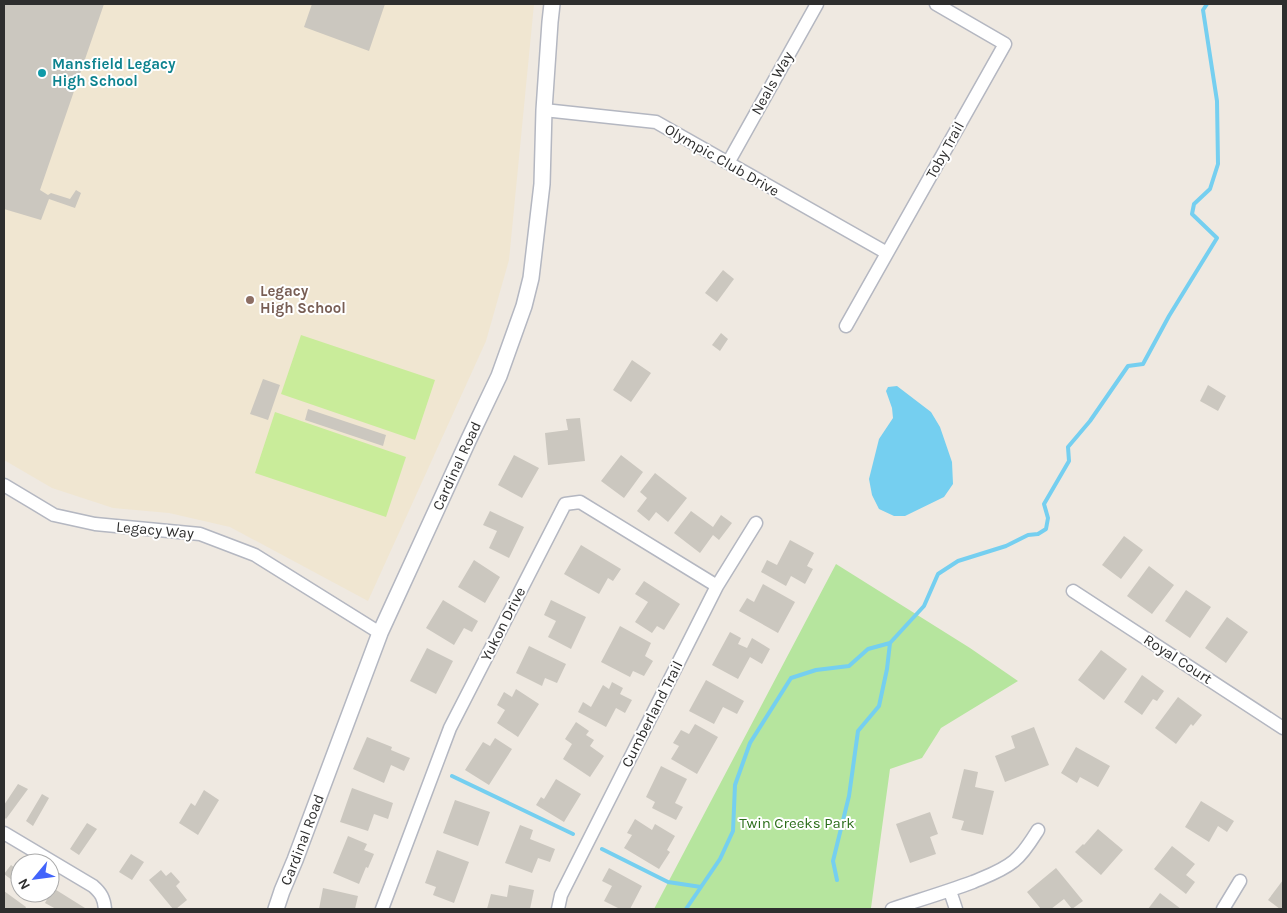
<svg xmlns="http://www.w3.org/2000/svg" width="1287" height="913" viewBox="0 0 1287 913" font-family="Karla,sans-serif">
  <rect width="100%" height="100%" fill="#efe9e1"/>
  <!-- education -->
  <path fill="#f0e6d1" d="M4,4H534L509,260L486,341L368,601L230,527L169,513L113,508L52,488L4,460Z"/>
  <!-- green -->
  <path fill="#b6e59e" d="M836,564L970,648L1018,681L941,728L922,758L890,769L871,908L866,909H654Z"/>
  <!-- pitch -->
  <path fill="#c9ec9a" d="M301,335L435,380L415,440L281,394Z
    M275,412L406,457L386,517L255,473Z"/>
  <!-- water -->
  <path fill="#75cff0" d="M897,386L931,412L940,427L952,462L953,484L944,497L905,516H894L879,509L872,495L869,479L879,439L893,418L892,408L886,391L888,387Z"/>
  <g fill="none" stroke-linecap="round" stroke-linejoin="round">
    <!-- stream -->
    <path stroke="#75cff0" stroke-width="4" d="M452,776L573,834
      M602,849L668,882L701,887
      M837,880L833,861L849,796L858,731L879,706L887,669L890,643
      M686,909L720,859L733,831L735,785L750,743L791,678L816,670L849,666L868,649L890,643L924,606L938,574L958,561L1006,546L1028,535L1038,534L1046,529L1048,518L1044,504L1069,461L1068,447L1090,421L1128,366L1143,364L1169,316L1217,238L1192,214L1194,204L1210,189L1218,164L1217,101L1203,10L1207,4"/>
  </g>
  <!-- building -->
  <path fill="#cbc7bf" d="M4,4H104L40,190L48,195L51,193L70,199L76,190L81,193L75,208L49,199L41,220L4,209Z
    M312,4H385L369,51L304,27Z
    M723,270L734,279L717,302L705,293Z
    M721,333L728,339L720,351L712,345Z
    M632,360L651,373L631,402L613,390Z
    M263,379L280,385L268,420L250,414Z
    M1208,385L1226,396L1218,411L1200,401Z
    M308,409L386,435L383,446L305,420Z
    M580,418L585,461L548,465L545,433L568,430L566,419Z
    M514,455L539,468L522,498L498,485Z
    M621,455L643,472L624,498L601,481Z
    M655,473L687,498L668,522L656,512L649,521L637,511L647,498L640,492Z
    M490,511L524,527L509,558L489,548L497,531L483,525Z
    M691,511L713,527L721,515L732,523L719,540L713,535L700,553L674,533Z
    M1124,536L1143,550L1121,579L1102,565Z
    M790,540L814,553L807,566L813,569L805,584L791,576L786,586L761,572L767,560L777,565Z
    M581,545L621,569L613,581L608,578L599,594L564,574Z
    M474,560L500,577L485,603L458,587Z
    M1149,566L1174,585L1152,614L1127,596Z
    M644,581L680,604L664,630L657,626L652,633L635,622L648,602L635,594Z
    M763,584L795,602L778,633L739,611L747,598L754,602Z
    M1186,590L1211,607L1190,638L1165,621Z
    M443,600L478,621L472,632L464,628L454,645L426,628Z
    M551,600L586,617L571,649L548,637L556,621L544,615Z
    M1227,617L1248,632L1226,663L1205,648Z
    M620,626L651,643L645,656L653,661L644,676L633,671L630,677L601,662Z
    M730,632L741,638L738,644L747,648L752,638L770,649L762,664L750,657L738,679L712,665Z
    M529,646L566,664L557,683L545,678L542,686L516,673Z
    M427,648L453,661L436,694L410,681Z
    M1101,650L1127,669L1104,700L1078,680Z
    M1142,675L1164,691L1157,701L1153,699L1142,715L1124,702Z
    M706,680L744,701L737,714L723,707L714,724L689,711Z
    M612,682L623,688L620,694L632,700L625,713L616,708L606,727L578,712L583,702L591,707L603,685L609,689Z
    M516,689L539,704L518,737L497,723L505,710L497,705L504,692L512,697Z
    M1178,697L1202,715L1193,726L1191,724L1176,744L1155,728Z
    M576,722L589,731L586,735L594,740L590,746L604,756L590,777L563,759L572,744L565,739Z
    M695,724L718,737L697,774L671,759L679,746L673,743L681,730L689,734Z
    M1034,727L1049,765L1005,782L995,756L1015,748L1011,736Z
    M367,737L392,747L391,750L410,758L404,771L391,765L384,783L353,769Z
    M495,738L512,749L489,785L465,770L483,742L490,746Z
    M1076,747L1110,766L1098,787L1080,777L1077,783L1061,773Z
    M661,766L687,779L675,803L683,807L676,820L652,808L655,802L646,797Z
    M964,769L978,772L975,787L994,791L983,835L961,830L964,821L952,818Z
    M556,779L581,794L564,822L536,805L541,797L544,799Z
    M18,784L28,789L6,819L4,817V805Z
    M352,788L393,803L388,819L374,814L368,831L340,822Z
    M204,790L219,800L198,835L179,823L191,803L195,806Z
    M42,794L49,798L33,826L26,821Z
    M455,800L490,812L478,846L443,833Z
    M1201,801L1234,821L1227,832L1218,826L1209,842L1185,827Z
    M930,812L938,834L930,837L936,854L910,863L896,824Z
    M635,819L652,830L655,824L675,836L667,850L670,852L659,869L624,848L632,835L627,833Z
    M87,823L97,829L79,855L70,849Z
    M520,825L533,830L530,839L555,849L550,862L538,858L532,873L505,863Z
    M1098,829L1123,850L1101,875L1075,852L1083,844L1084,845Z
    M348,836L367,844L364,850L374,854L368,868L366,867L359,884L333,873Z
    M1172,846L1195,864L1186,875L1195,882L1186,894L1154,869Z
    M437,850L469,862L454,903L433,895L436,887L425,883Z
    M131,854L144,862L132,880L119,872Z
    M11,865L20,872V886L4,874Z
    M609,868L642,886L630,909H620L604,901L612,886L602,881Z
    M1056,868L1083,901L1072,909L1064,899L1051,909H1041L1027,892Z
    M161,870L166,876L171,872L180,882L176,886L187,900L176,909H173L149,880Z
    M1283,880V909H1280L1268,900Z
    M509,885L534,890L530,909H487L491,894L507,897Z
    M53,888L85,908L84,909H56L45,903Z
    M323,888L358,896L355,909H319Z
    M4,891L26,907L25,909H4Z
    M1160,893L1181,909H1148Z"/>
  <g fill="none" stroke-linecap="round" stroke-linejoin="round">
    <!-- minor casing -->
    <g stroke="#b4b7c1" stroke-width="15">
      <path id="minor" d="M544,110L656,122L887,253
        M728,163L817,4
        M846,326L1005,44L936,4
        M4,485L54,515L95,524L200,534L255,555L380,633
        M1073,591L1283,728
        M4,833L93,886C101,893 104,898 105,909
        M950,891L956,909
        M382,909L450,728L565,504L580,502L717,586
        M558,909L561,895L717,586L756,523
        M892,909C919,900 946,892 973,882C987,876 1002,871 1014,861C1024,853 1031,841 1038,830
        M1223,909L1240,881"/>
    </g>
    <!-- tertiary casing -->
    <g stroke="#b4b7c1" stroke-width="18">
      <g id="tertiary">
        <path id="s1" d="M276,909L282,891L295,860L380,633L468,441L499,376L524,306L531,278L542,184L544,110L550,22L552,4"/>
      </g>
    </g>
    <!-- minor -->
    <use href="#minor" stroke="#fff" stroke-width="12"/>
    <!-- tertiary -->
    <use href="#tertiary" stroke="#fff" stroke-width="15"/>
  </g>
  <!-- markers -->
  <circle fill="#0f9aa8" stroke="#fff" stroke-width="2" cx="42" cy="73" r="5"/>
  <circle fill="#8d6e63" stroke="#fff" stroke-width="2" cx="250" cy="300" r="5"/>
  <g text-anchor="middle" stroke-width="4" stroke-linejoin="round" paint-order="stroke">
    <!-- culture labels -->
    <g font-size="15" font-weight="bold" fill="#0d838f" stroke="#fff" text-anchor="start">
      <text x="52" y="69">Mansfield Legacy<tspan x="52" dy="17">High School</tspan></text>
    </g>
    <!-- street labels -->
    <g font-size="15" fill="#2e2e2e" stroke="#fff">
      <text transform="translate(772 83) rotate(-61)" y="5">Neals Way</text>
      <text transform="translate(945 150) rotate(-61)" y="5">Toby Trail</text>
      <text transform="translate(722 160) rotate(30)" y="5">Olympic Club Drive</text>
      <text dy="5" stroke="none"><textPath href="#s1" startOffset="479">Cardinal Road</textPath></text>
      <text transform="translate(155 530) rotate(5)" y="5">Legacy Way</text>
      <text transform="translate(503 624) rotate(-63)" y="5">Yukon Drive</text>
      <text transform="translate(1178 659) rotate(33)" y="5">Royal Court</text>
      <text transform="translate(652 714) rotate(-63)" y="5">Cumberland Trail</text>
      <text dy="5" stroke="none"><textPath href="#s1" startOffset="74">Cardinal Road</textPath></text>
    </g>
    <!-- education labels -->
    <g font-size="15" font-weight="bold" fill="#785e54" stroke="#fff" text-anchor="start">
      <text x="260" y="296">Legacy<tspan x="260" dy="17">High School</tspan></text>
    </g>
    <!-- park labels -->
    <g font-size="15" fill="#2c6e1b" stroke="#fff">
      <text x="797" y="828">Twin Creeks Park</text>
    </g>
  </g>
  <!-- border -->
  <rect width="1287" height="913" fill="none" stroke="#2e2e2e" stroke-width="10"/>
  <!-- north arrow -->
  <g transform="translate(35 878) rotate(241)"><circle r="24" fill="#ffffff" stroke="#ababab"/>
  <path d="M0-4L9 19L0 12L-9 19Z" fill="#4264fb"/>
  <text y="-8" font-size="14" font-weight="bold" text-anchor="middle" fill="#2e2e2e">N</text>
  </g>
</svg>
